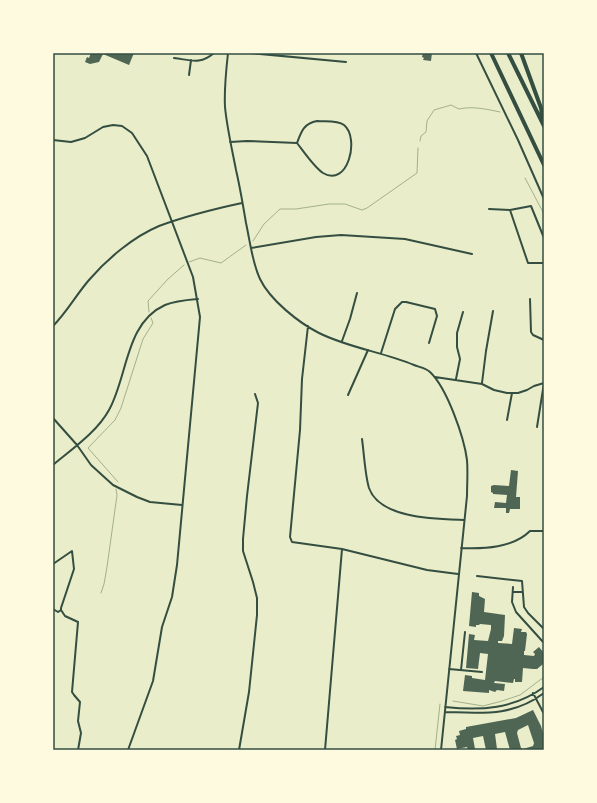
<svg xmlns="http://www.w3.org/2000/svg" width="597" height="803" viewBox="0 0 597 803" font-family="Helvetica,sans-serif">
  <rect width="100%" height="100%" fill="#e9edc9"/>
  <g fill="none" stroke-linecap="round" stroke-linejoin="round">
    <!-- stream -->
    <path stroke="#a3b18a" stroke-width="1" d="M544,53V62
      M420,141L421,136L426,132L427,121L434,110L451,105L459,109C472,106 486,109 500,112
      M525,178L544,214
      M253,241L264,224L280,209H296L329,204H345L362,210L367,208L417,173L418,148
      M189,262L200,258L221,263L246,245
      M149,312L148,301L168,279L184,265
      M118,482L88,448L115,420L121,408L143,339L153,323L151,318
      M101,593L104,584L107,567L117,495L116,489
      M453,701L483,706L502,701L520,695L544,677
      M435,750L440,704"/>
  </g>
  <!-- building -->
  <path fill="#4f6655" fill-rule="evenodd" d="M91,53H134L129,65L103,54L99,62L90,64L85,62L87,57L89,58Z
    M423,53H432L431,61L423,60L424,58L422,57Z
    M511,470L518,471L516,497H520V509H510L509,513H506V508H494L495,502L506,503L507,495L493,494V493L491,492V486L494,485L509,486Z
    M472,592L479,593V596L485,599L484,612L505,615L504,636L502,641H498V643L512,644L514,628L522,629L521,632H526L527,634L525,651H524V655L534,656L535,654L533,652L539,647L544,653V665L543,664L537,669H533L523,668L522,682H515V679H514L513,683L495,681L494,683L505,684L504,691L497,690L495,692L489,690V693L463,691L465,675L472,676V678L485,680L488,654L480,653L478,669L466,668L469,634L475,635L474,640L488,641L491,629V625L480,624L479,625H476V627L469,626Z
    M533,710L541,726L544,737V750H510L505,732L495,734L497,749L486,750L483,736L473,738L475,749L468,750L467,747L457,749L455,740L457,739L456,736L460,735L459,731L466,729V727L516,718ZM528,725L534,743L533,746L523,749L521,748L517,733L518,730Z"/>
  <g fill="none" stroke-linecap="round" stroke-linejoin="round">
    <!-- minor -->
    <path stroke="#344e41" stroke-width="2" d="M228,53C226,71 224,89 225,107C227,128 232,149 236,170C240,187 243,205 246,223C250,241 252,262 260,279C270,300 299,323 319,333C349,348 383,352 414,365C419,367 426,368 430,372C447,388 464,437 467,460C468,472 467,485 467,496L441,750
      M250,53L346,62
      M476,53L518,140L544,199
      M174,58C191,60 200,65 214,53
      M189,75L191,60
      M317,121C325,122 337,120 344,125C360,138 348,188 323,173C314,167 304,152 297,143C301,132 304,123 317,121Z
      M53,140L71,142L85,138L103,127L113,125L122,126L132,133L147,156L193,277L200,317L177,565L172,597L162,627L153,681L128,750
      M230,142L247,141L297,143
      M489,209L510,210L531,206L544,238
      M510,210L528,263H544
      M251,248L316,237L341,235L405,239L472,254
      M530,299L531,332L533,335L544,340
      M53,326C67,312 76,295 89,280C107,259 133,237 159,226C186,216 214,209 242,203
      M308,326L302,379L300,430L290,537L292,542L342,549L427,570L458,574
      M342,341L350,319L357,293
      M381,353L395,309L402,302H406L435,309L437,316L429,343
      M435,377L482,384L494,390L507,393H518L527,390L534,386L544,383
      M456,379L460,359L457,347V333L463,312
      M482,383L486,351L493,311
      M348,395L368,350
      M53,418L77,445L91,465L113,485L137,497L150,502L182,505
      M507,420L512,393
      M537,427L544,383
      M362,439C364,453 365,475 369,488C380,519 437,519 464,520
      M53,465C72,449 97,432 109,410C128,376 125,323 165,305C175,301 187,300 198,299
      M461,548C484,549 513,548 530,531H544
      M53,564L72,551L74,569L61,608V610
      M477,576L522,581L524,607L528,613L544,629
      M513,587L512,602L516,612L544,643
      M513,592H522
      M53,609L58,612L61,610
      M61,610L65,616L78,622L72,692L74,695L80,702L78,721L81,733L78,750
      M449,669L482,672
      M461,670L465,632
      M533,693L544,714
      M445,707C481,711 514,709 544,687
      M445,712C482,713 512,717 544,693
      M239,750L249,692L257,615V598L253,582L243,551V539L247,496L258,403L255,394
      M325,750L342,549"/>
    <!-- motorway -->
    <path stroke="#344e41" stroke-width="4" d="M491,53L544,165
      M508,53L544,126
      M521,53L541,108L543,120"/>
  </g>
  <!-- border -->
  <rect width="597" height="803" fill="none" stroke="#fefae0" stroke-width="108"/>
  <rect x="54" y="54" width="489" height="695" fill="none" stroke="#344e41" stroke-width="1.5"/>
</svg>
